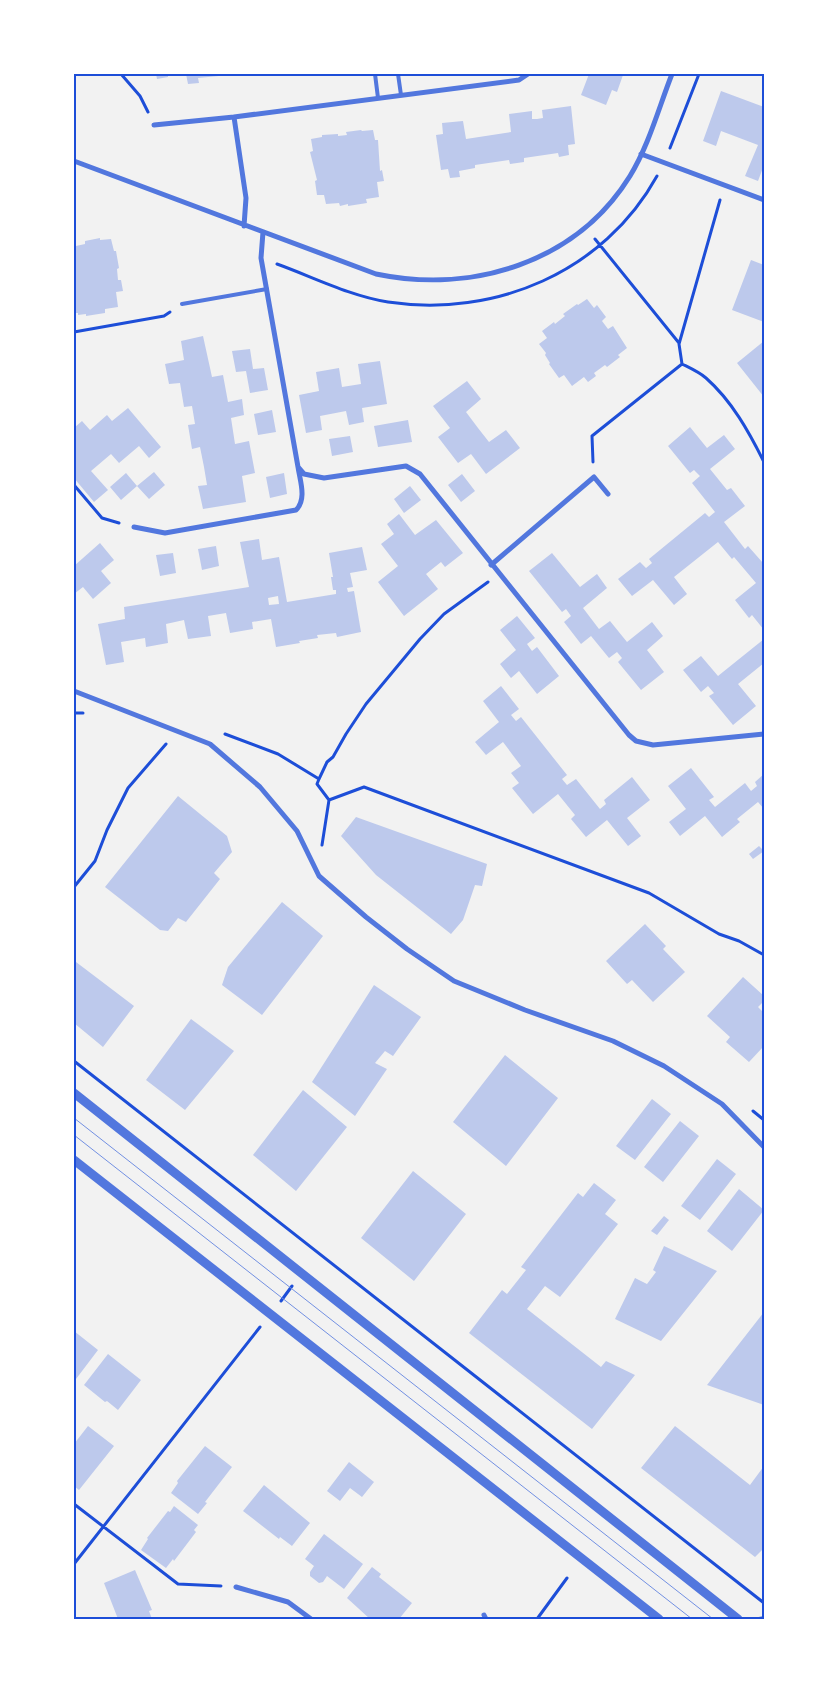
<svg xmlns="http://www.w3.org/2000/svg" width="838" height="1693" viewBox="0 0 838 1693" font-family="'Space Grotesk',sans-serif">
  <rect width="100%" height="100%" fill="#f2f2f2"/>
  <!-- building -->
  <path fill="#bdc9ec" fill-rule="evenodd" d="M156,74H168V77L157,79Z
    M186,74H229V75L198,78L199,83L188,84Z
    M589,74L623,75L617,92L612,90L606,105L581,95Z
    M721,91L764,107V165L758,181L745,176L758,145L721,131L716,146L703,141Z
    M571,106L575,144L568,145L569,155L559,157L558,153L524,158V162L510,164L509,160L475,165V168L459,171L460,177L450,178L448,169L441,170L436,135L443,134L442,123L463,121L466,139L511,132L509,114L532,111V119H537L543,118L542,110Z
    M361,130L362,131L373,130L375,140H378L380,171L382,170L384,181L377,182L379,197L366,199L367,203L348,206V204L340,206L339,203L326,204L324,195H317L315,181L317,180L310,152L313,151L311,139L322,137V135L338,134V136L347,135L346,132Z
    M100,238V240L111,239L114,251H116L119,268L117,269L118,280H121L123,291L116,292L118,307L105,309V313L86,316V314L78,315V313H74V242H76V246L85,244V241Z
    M751,260L764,265V322L732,310Z
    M587,299L594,308L597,305L606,317L602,321L608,329L613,326L627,348L618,355L620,357L607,367L605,365L594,373L596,376L588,382L584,377L572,386L564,375L559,378L549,364L550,363L545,355L546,353L539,344L547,338L542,331L554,322L555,324L565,316L563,314L577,304L578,305Z
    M203,336L212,377L223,375L228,402L242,399L244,415L231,418L235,444L249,441L255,473L242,476L246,502L203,509L198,486L207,485L204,467L200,447L192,449L188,425L195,424L192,406L184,407L180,383L169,384L165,364L184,360L181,341Z
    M764,341V397L737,363Z
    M250,349L253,369L264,368L268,390L250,393L246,371L236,372L232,351Z
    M380,361L387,404L362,408L364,422L349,425L346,411L320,416L322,430L306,433L299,395L319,391L316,372L339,368L342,387L361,384L358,364Z
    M467,381L481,399L466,412L478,428L489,442L506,430L520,448L486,474L471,454L458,463L438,437L450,428L433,406Z
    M128,408L161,447L149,458L139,446L119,463L111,454L91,471L108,490L94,502L74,478V428L82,421L90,430L107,415L112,421Z
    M272,410L276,432L258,435L254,414Z
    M408,420L412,442L378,447L374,426Z
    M690,427L707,448L724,435L735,449L710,469L727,490L731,488L745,506L724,522L745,549L748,546L763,563L764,561V630L752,615L749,618L735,600L756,583L734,557L732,559L718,542L674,577L687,594L674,605L653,580L632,596L618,579L640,562L646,568L652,563L649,559L705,513L709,517L715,512L692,483L700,476L694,470L690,473L668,446Z
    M350,436L353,452L332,456L329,439Z
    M154,472L165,485L149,499L137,486Z
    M126,473L137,486L121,500L110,487Z
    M284,473L287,494L270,498L266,477Z
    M462,474L475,491L461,502L448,485Z
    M410,486L421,500L404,513L394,499Z
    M399,514L415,535L436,520L463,553L445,567L441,562L426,574L438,589L404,616L378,582L398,566L381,544L394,534L387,524Z
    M259,539L262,560L279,557L287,602L336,594V590H333L331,577H333L329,553L362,547L367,570L350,573L353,587L347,588L348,592L354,591L361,632L337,637L336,633L317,635L318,638L299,641L300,643L276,647L271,619L252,622L253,629L230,633L226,613L208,616L211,636L188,639L184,620L166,624L168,643L146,647L145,638L121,642L124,662L106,665L98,624L125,619L124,607L249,587L240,542ZM278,596L279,604L269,605L268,598Z
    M100,543L114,560L101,571L111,583L93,599L83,587L74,594V566Z
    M216,546L219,566L202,570L198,549Z
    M173,553L176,573L160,576L156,555Z
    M552,553L580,587L597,574L607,588L583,608L599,629L610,621L627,642L652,622L663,636L647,650L664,672L641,690L618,662L622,658L617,652L609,658L591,636L581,644L564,622L571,616L566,609L562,612L529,571Z
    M517,616L535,638L527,644L532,651L537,647L559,676L537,694L519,671L511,678L500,664L516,650L500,630Z
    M764,639V663L738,684L756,706L733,725L709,696L714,693L708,686L701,692L683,670L701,656L718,676Z
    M501,686L519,709L511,715L516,721L521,717L567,775L562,779L567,785L576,779L600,809L606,804L604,800L632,777L650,800L627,818L641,836L628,846L607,820L586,837L571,819L575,815L558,794L533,814L512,788L519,783L511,773L521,766L503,742L486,755L475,742L499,722L483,701Z
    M691,768L714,797L709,800L715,807L745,783L751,791L757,786L755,782L764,774V809L758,802L737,819L740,822L722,837L705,816L680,836L669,822L686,809L668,786Z
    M178,796L227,836L232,852L214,873L220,879L186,922L178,918L168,931L160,930L105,887Z
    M356,817L487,864L482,886L475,885L463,920L451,934L376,875L341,836Z
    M759,846L764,851L753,859L749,854Z
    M282,902L323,936L262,1015L222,985L228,967Z
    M645,924L666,946L663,949L685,972L653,1002L632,980L627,984L606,961Z
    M76,962L134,1006L103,1047L74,1023V964Z
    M743,977L764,996V1001L758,1007L764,1013V1046L749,1062L726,1042L730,1037L707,1016Z
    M374,985L421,1017L393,1056L385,1051L375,1063L387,1069L355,1116L312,1082Z
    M191,1019L234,1051L185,1110L146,1080Z
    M505,1055L558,1098L506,1166L453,1122Z
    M303,1090L347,1127L296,1191L253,1155Z
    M652,1099L671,1114L635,1160L616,1146Z
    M680,1121L699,1136L663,1182L644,1167Z
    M717,1159L736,1174L700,1220L681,1206Z
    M413,1171L466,1214L414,1281L361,1238Z
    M594,1183L616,1200L605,1214L618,1224L560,1297L545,1286L527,1309L601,1367L606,1361L635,1375L592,1429L469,1333L502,1290L507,1294L526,1270L521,1267L578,1193L583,1197Z
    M739,1189L764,1210L732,1251L707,1231Z
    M664,1216L669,1220L657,1235L651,1231Z
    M664,1246L717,1271L661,1341L615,1319L635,1278L647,1284L656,1272L653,1270Z
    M764,1312V1393L763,1395L764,1396V1405L707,1385Z
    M74,1331L98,1350L76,1379L74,1377Z
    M108,1354L141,1380L118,1410L107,1401L105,1402L84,1385Z
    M88,1426L114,1446L79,1490L74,1486V1444Z
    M675,1426L750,1485L764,1466V1548L755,1557L641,1468Z
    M205,1446L232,1467L205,1502L207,1503L198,1514L171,1493L178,1483L177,1481Z
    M349,1462L374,1482L362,1497L350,1488L340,1501L327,1491Z
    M264,1485L310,1523L292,1546L280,1537L279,1539L243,1511Z
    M174,1506L198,1525L194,1530L196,1532L174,1561L173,1559L166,1568L141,1550L148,1539L147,1538L168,1511L170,1512Z
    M324,1534L363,1564L344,1589L327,1576L323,1582L319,1583L310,1576V1572L314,1566L305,1559Z
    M372,1567L381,1574L379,1577L412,1603L399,1619H370L347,1598Z
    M135,1570L152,1610L149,1611L152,1619H118L104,1583Z"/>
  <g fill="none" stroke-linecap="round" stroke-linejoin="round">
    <!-- path -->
    <path stroke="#1d4ed8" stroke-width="3" d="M121,74L140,96L148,112
      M670,148L699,74
      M595,239L679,343
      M277,264C313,277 350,296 388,302C495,318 604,272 657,176
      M74,332L164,316L170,312
      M682,364L679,344L720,200
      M682,364C690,368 699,372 706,378C732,401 749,432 764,462
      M593,462L592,436L682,364
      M74,485L102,518L119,523
      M74,713H83
      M225,734L278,754L319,779L317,784L329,800L364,787L649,893L719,934L739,941L764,955
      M319,779L327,762L333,757L346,734L366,704L420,639L444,614L488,582
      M322,845L329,800
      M74,887L95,861L107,830L128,788L166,744
      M74,1061L764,1603
      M753,1111L764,1120
      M281,1301L292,1286
      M74,1504L178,1584L221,1586
      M74,1564L260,1327
      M537,1619L567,1578"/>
    <!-- service -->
    <path stroke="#5277de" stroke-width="4" d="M375,74L378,98
      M398,74L401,95
      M182,304L267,289
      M759,1619L764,1618"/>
    <!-- minor -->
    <path stroke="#5277de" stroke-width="5" d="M234,117L246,198L244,226
      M154,125L234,117L519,80L528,74
      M641,154L764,200
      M74,161L376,274C472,294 576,263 630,176C649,145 659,107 672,74
      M263,232L261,258L298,467L304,474L324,478L406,466L420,474L629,735L636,741L653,745L764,734
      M134,527L165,533L296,510C307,499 300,481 298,467
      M491,565L594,477L608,494
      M74,691L210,744L260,787L297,831L319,876L366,917L407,949L454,981L525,1010L613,1041L664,1066L722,1104L764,1147
      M236,1587L288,1602L311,1619
      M484,1615L486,1619"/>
    <!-- tertiary -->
    <path stroke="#5277de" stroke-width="9" d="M74,1093L738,1619
      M74,1160L659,1619"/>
    <!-- tram -->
    <path stroke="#7290e2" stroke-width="1" d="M74,1118L713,1619
      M74,1135L692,1619"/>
  </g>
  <!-- border -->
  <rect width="838" height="1693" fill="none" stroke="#ffffff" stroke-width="150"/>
  <rect x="75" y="75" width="688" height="1543" fill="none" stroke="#1d4ed8" stroke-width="2"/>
</svg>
